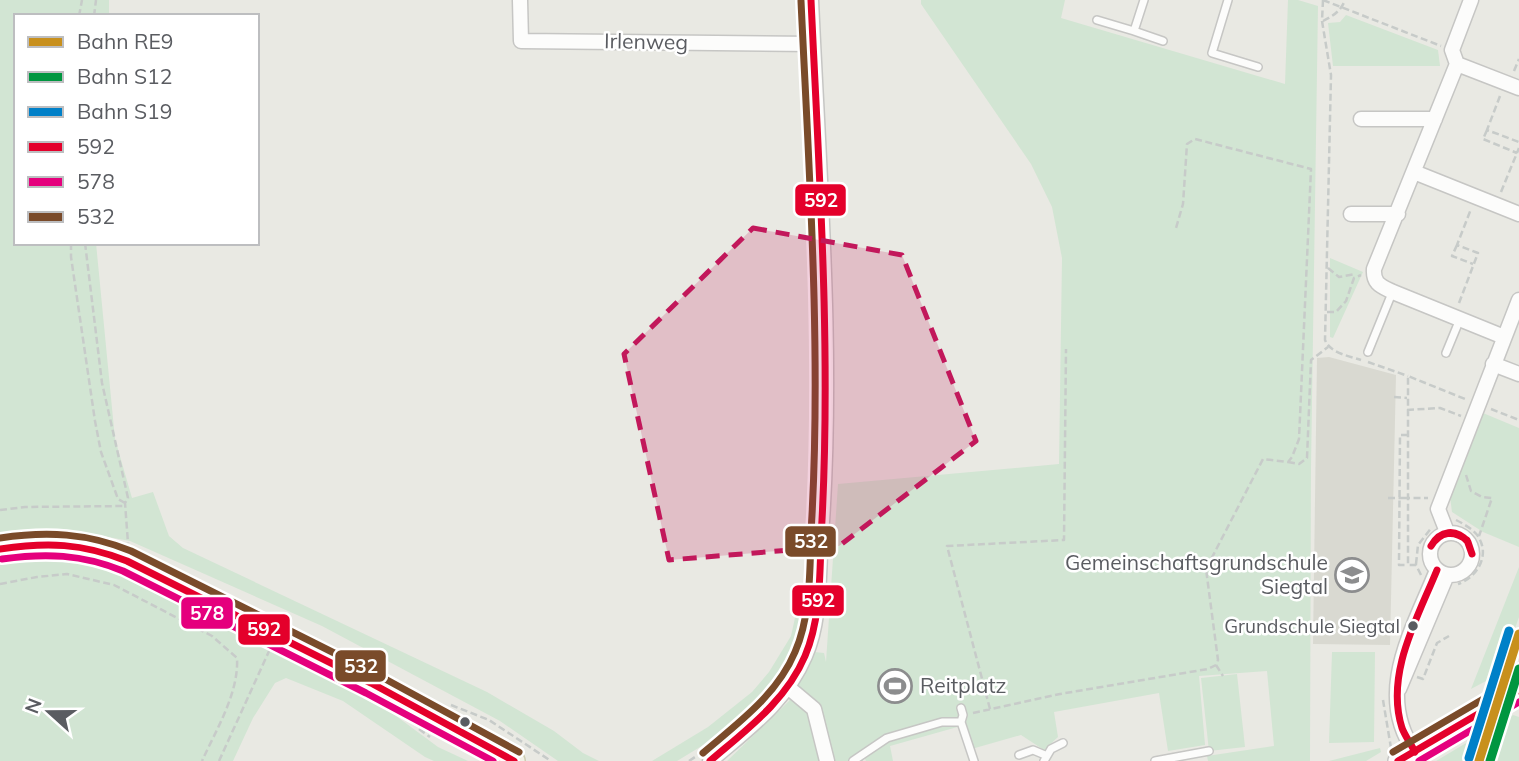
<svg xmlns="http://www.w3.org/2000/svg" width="1519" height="761" viewBox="0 0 1519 761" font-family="Mulish,sans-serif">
  <rect width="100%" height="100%" fill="#e9e9e3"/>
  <!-- education -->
  <path fill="#d9d9d1" d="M1329,357L1396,375L1390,645L1313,644L1317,358Z"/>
  <!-- green -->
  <path fill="#d2e5d3" d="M0,0H109V16H16V243H96L115,439L132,498L153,492L169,536L183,548L487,692L554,731L583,753L599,761H558L500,721L322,626L130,541L63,529L0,534Z
    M921,0H1065L1061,18L1285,84L1288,0H1298L1318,6L1311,468L1310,761H1208L1207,756L1274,746L1267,671L1199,676L1205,745L1168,751L1159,693L1054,712L1058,737L1044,750L1021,735L968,750L961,726L890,746L893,761H866L862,753L863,761H727L789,701L814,652L824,653L826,662L838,484L1059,464L1062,258L1052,207L1031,164L921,4Z
    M1346,15L1438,50L1440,66H1333L1328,23L1340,22Z
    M1330,258L1363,272L1333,338L1330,337Z
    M1483,413L1519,428V547L1483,532L1452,512L1450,497Z
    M58,557L83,560L122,575L388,710L438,747L468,761H434L425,757L343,701L286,678L275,683L253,718L233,761H0V562Z
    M1519,567V617L1499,674L1471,689Z
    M798,604H804L799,628L777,684L723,733L677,761H652L708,727L752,692L769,672L791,636Z
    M1332,652H1375L1374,742L1329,743Z
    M1237,674L1245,747L1209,751L1201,678Z
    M1513,715L1519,717V761H1436Z
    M1380,748L1381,752L1366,761H1329Z"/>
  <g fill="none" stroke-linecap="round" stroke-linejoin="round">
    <!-- lane casing -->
    <g stroke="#c6c6c4" stroke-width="10">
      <path id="lane" d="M1144,0L1134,31L1163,41
        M1228,0L1212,53L1258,67
        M1097,20L1134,31
        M1368,352L1392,293
        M1446,353L1460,319
        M961,708L963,715L961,722
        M1019,755L1033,750L1045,755
        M853,761L887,738L942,722H961L974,761
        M1044,761L1051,749L1063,743
        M1155,761L1209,751"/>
    </g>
    <!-- street casing -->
    <g stroke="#c6c6c4" stroke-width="17">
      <path id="street" d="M520,0L521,41L813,44
        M1471,0L1452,50L1457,64L1374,269C1373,284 1381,286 1393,292L1504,337
        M1457,64L1519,88
        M1361,119H1435
        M1414,172L1519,214
        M1351,214H1398
        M1493,364L1519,374
        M1447,532L1438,509L1519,300
        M1430 554a21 21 0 1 1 42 0a21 21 0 1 1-42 0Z
        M789,688L814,709L827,761
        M1399,689L1447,575
        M1415,752C1373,693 1414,628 1437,570
        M710,761C747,729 785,703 805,656C821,620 818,574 821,536C834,358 819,178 811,0"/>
    </g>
    <!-- secondary casing -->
    <g stroke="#c6c6c5" stroke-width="22">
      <path id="secondary" d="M1398,761L1519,690"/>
    </g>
    <!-- primary casing -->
    <g stroke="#cfcdb3" stroke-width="24">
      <path id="primary" d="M0,549C32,544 63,541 95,549C136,561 186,591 225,610C323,658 420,707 514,761"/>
    </g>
    <!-- path -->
    <path stroke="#c7cbc9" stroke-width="2.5" stroke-dasharray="7 3.5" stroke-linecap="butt" d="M1323,0L1322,21L1331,75L1325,340C1330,353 1349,356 1361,360
      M1323,0L1441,46
      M79,16L82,0
      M94,16L96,0
      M1323,21C1333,16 1341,11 1345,0
      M1514,71L1519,59
      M1500,96L1487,130L1519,142
      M1487,130L1483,139L1517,153
      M1501,192L1519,148
      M71,243V257L95,421L101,452L118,499L125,503
      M85,243L102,383L128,498L125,503L128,543
      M1457,245L1452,256L1473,264
      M1328,268L1339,277L1356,274
      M1459,303L1478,253L1457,245L1471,209
      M1327,312H1336L1346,301L1354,278L1361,275
      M1368,362L1408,376
      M1394,397L1407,398
      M1491,409L1519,420
      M1407,410L1440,408L1461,416
      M1408,435H1400L1399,565H1408
      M1288,462L1299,464L1307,458L1311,360L1328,347
      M1466,475L1471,491L1482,497L1492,498L1479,536
      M1403,498H1428
      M0,510L25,507L125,506
      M1456,520C1464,524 1476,531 1479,538C1490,557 1476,578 1458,584
      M1416,564L1418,545L1432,527
      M1421,575L1416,565H1408V376L1465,399
      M0,584L37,577L67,574L114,585L212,636L237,658C239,693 216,730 202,761
      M1216,665L1223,676
      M1417,677L1423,679L1437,643L1449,636
      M1383,700L1391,748
      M451,705L489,720L551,761
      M990,709L947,546L1064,540L1066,349
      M973,713L1060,694L1208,669L1216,665L1218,660L1206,569L1263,459L1288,462L1292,457L1299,439L1311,169L1195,139L1187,144L1183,204L1176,228
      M419,729L430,737
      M219,761L270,649
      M689,761L698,755"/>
    <!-- lane -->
    <use href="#lane" stroke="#fcfcfb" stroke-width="7"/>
    <!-- street -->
    <use href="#street" stroke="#fcfcfb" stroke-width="14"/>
    <!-- secondary -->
    <use href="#secondary" stroke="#fcfcfb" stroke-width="19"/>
    <!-- primary -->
    <use href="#primary" stroke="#f1f1e6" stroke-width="21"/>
    <!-- path-bridge -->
    <path stroke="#c7cbc9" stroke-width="2.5" stroke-dasharray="7 3.5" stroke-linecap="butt" d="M1388,498H1403"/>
    <!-- bus-1 casing -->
    <g stroke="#fff" stroke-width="12">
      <path id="bus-1" d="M1431,546C1440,530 1456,528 1468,542L1472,554
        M1431,546C1441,531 1453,530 1467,540L1472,554
        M0,549C47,542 82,543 127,561L371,683L514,761
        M1415,752C1411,744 1405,736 1402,728C1385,674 1417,619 1437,570
        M710,761C746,730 786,701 805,656C823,614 819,564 822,520C831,346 819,173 811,0
        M1398,761L1519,690"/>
    </g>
    <!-- bus-2 casing -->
    <g stroke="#fff" stroke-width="12">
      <path id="bus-2" d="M2,559C45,553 82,554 123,571L366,693L493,761
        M1419,761L1519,702"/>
    </g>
    <!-- bus-3 casing -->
    <g stroke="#fff" stroke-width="12">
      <path id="bus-3" d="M0,538C47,531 87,533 131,551L376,674L519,752
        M1393,752L1514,681
        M703,753C738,723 777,695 795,652C813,611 809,560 812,515C821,344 809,172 801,1"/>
    </g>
    <!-- bus-1 -->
    <use href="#bus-1" stroke="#e4002b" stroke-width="7"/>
    <!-- bus-2 -->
    <use href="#bus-2" stroke="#e5007d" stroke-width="7"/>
    <!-- bus-3 -->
    <use href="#bus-3" stroke="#7a4b2a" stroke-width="7"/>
    <!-- rail-1 casing -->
    <g stroke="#fff" stroke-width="14">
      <path id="rail-1" d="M1479,761L1519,634"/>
    </g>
    <!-- rail-2 casing -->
    <g stroke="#fff" stroke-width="14">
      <path id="rail-2" d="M1490,761L1519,669"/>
    </g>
    <!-- rail-3 casing -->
    <g stroke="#fff" stroke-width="14">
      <path id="rail-3" d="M1469,758L1509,631"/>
    </g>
    <!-- rail-1 -->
    <use href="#rail-1" stroke="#c8901d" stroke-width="9"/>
    <!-- rail-2 -->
    <use href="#rail-2" stroke="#009640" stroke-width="9"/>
    <!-- rail-3 -->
    <use href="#rail-3" stroke="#0080c8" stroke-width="9"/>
  </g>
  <!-- marked area -->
  <path fill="#c2185b" fill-opacity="0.2" stroke="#c2185b" stroke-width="5" stroke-dasharray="14 9" stroke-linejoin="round" d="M753,228L902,255L976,441L839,546L669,560L624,354Z"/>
  <!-- icons -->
  <defs>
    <g id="school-ring" transform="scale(1.75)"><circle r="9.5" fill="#fff" stroke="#8c8d8e" stroke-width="1.5"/><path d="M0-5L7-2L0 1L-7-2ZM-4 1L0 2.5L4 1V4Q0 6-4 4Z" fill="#8c8d8e"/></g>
    <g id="stadium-ring" transform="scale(1.75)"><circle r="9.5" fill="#fff" stroke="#8c8d8e" stroke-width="1.5"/><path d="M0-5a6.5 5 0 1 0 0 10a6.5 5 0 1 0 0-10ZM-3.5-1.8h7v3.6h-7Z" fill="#8c8d8e"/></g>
  </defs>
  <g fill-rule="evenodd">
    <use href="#school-ring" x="1352" y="575"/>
    <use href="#stadium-ring" x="895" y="686"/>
  </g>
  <!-- markers -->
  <g fill="#5a5c61" stroke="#fff" stroke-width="2.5">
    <circle cx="1413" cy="626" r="6"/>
    <circle cx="465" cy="722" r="6"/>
  </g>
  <g text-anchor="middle" stroke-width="5" stroke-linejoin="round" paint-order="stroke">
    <!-- bus labels -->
    <g font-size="19" fill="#5a5c61" stroke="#fff" text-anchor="end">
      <text x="1400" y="633">Grundschule Siegtal</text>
    </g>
    <!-- street labels -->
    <g font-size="21" fill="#5a5c61" stroke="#fff">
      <text transform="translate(646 42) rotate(1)" y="7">Irlenweg</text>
    </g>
    <!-- poi labels -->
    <g font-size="21" fill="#5a5c61" stroke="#fff" text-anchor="end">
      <text x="1328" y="570">Gemeinschaftsgrundschule<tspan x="1328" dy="24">Siegtal</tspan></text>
      <text x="920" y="693" text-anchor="start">Reitplatz</text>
    </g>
  </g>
  <g stroke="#fff" stroke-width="2.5">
    <rect x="794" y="183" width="53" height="34" rx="7" fill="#e4002b"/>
    <rect x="784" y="525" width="53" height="33" rx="7" fill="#7a4b2a"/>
    <rect x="791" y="584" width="54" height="33" rx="7" fill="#e4002b"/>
    <rect x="180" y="596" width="54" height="34" rx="7" fill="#e5007d"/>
    <rect x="237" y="613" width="54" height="33" rx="7" fill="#e4002b"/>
    <rect x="334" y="649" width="53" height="34" rx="7" fill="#7a4b2a"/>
  </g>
  <g font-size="19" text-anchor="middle" font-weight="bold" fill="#fff">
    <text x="821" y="207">592</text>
    <text x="811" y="548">532</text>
    <text x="818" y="607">592</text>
    <text x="207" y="620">578</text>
    <text x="264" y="636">592</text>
    <text x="361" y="673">532</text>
  </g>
  <!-- legend -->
  <rect x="14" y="14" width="245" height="231" fill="#ffffff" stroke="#bdbec0" stroke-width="2"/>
  <rect x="28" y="37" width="35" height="10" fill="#c8901d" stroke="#bdbec0" stroke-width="2"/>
  <text x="77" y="49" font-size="21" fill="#5a5c61">Bahn RE9</text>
  <rect x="28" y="72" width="35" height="10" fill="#009640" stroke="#bdbec0" stroke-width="2"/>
  <text x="77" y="84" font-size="21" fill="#5a5c61">Bahn S12</text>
  <rect x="28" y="107" width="35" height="10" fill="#0080c8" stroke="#bdbec0" stroke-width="2"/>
  <text x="77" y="119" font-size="21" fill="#5a5c61">Bahn S19</text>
  <rect x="28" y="142" width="35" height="10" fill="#e4002b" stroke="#bdbec0" stroke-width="2"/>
  <text x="77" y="154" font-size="21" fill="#5a5c61">592</text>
  <rect x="28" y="177" width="35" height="10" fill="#e5007d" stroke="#bdbec0" stroke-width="2"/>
  <text x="77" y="189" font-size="21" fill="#5a5c61">578</text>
  <rect x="28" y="212" width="35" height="10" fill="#7a4b2a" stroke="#bdbec0" stroke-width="2"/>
  <text x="77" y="224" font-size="21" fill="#5a5c61">532</text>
  <!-- north arrow -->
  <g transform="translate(49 712) rotate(291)" stroke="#ffffff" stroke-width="5" paint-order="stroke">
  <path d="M0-5L12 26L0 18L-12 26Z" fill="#5a5c61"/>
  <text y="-10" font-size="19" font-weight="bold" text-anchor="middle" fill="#5a5c61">N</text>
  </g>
</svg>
